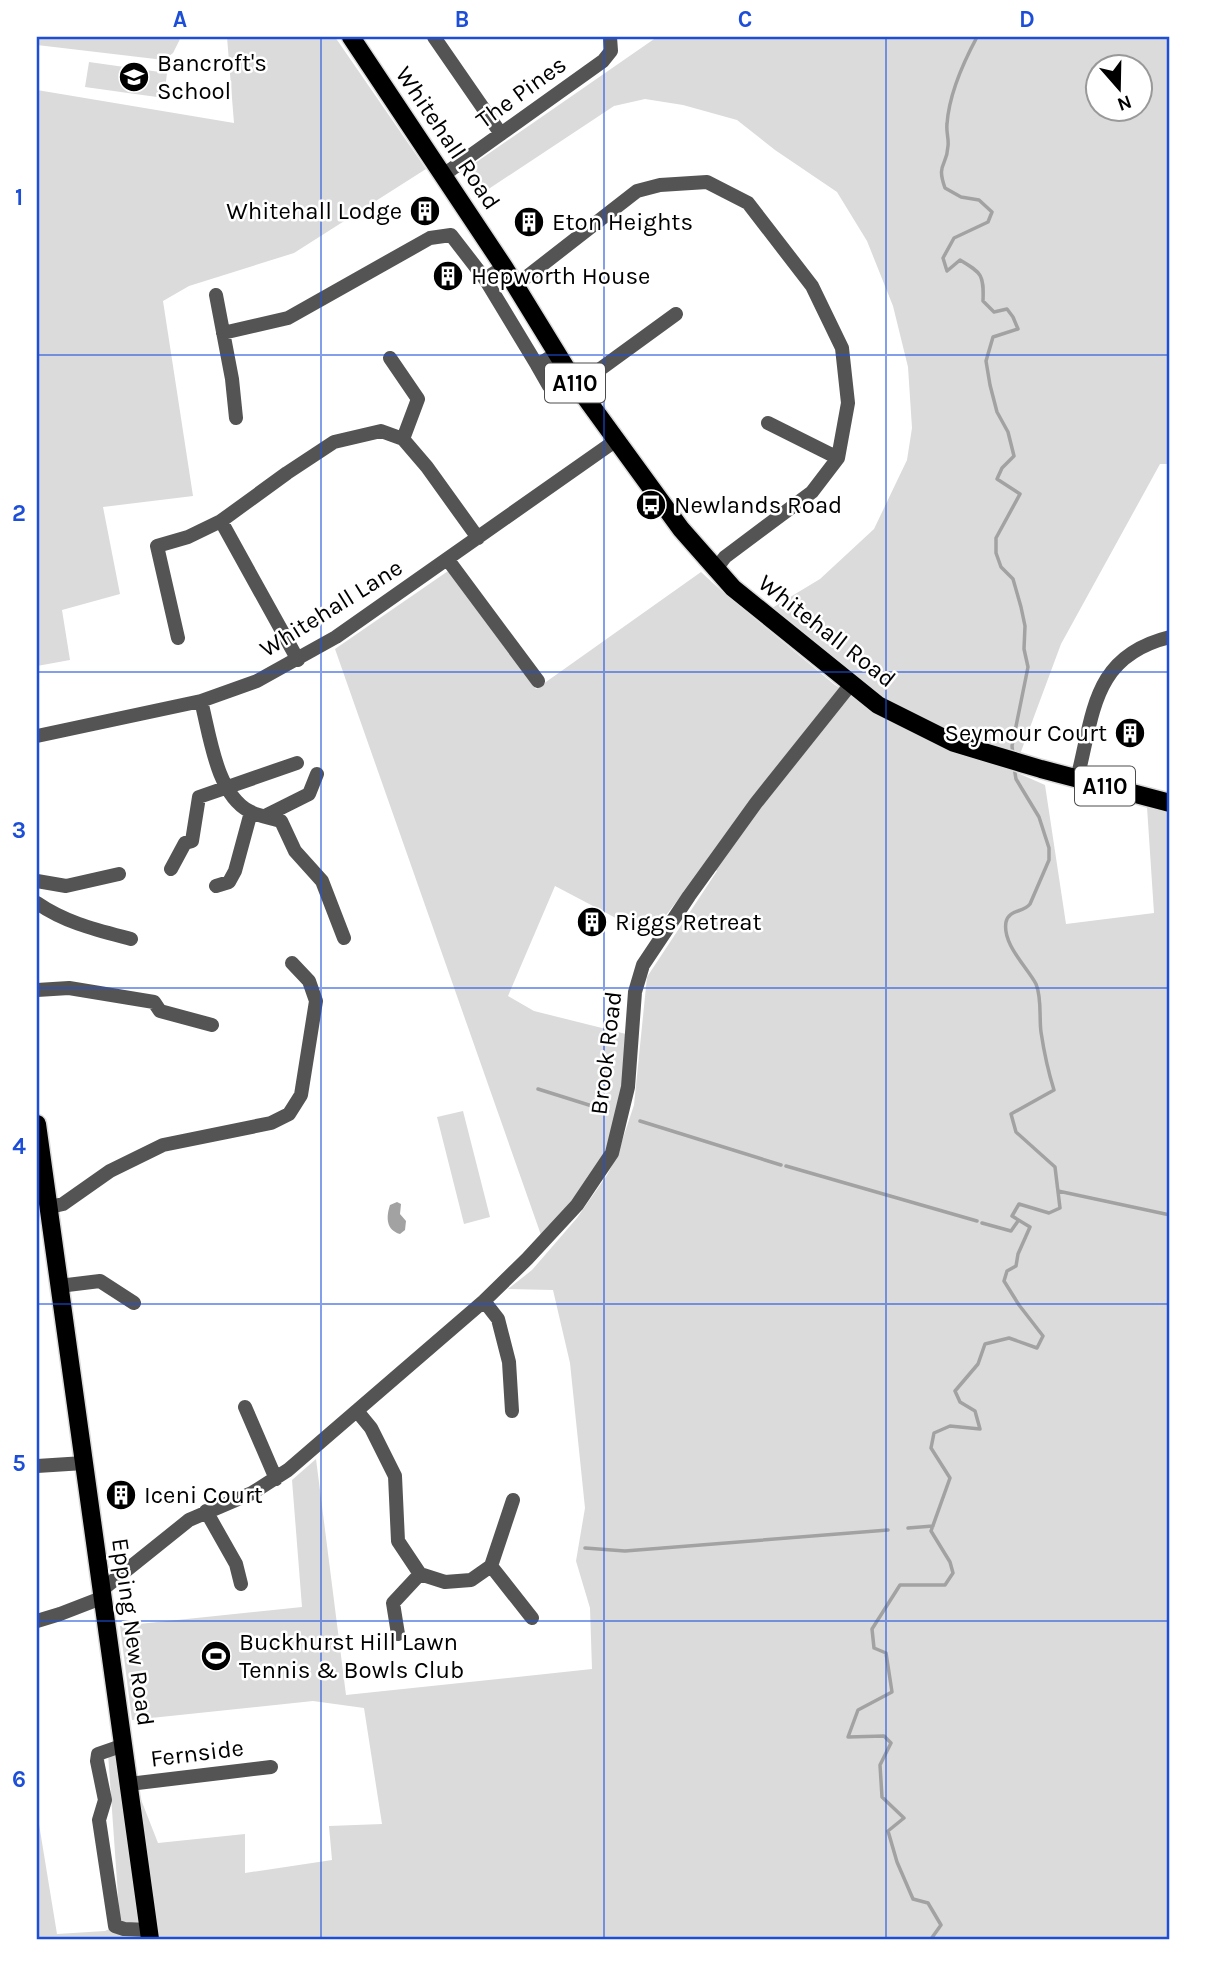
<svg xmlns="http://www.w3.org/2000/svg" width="1207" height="1976" viewBox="0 0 1207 1976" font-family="Karla,sans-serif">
  <rect width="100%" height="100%" fill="#fff"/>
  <!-- green -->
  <path fill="#dbdbdb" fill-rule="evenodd" d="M37,37H180V39L173,53L164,60L37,45Z
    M227,37H335L426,169L294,253L189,286L163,301L193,496L103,507L120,594L62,610L70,660L37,666V90L234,123Z
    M657,37H1170V464H1160L1061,644L1019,757L963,743L886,704L772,608L820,579L874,529L907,460L912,428L908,367L893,306L867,241L837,192L775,150L737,120L683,105L645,99L614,106L481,194L465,170ZM1098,66H1140V108H1098Z
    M89,62L167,73L164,98L85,87Z
    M451,569L536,689L701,572L726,595L835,685L880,713L1045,785L1066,924L1154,913L1147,807L1170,813V1939H37V1812L57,1934L105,1931L120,1924L108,1753L122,1751L158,1843L245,1834V1873L332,1860L329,1826L382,1824L364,1708L313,1701L132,1720L120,1626L302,1607L292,1480L316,1459L346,1695L592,1669L590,1608L576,1561L585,1508L570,1363L553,1290L508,1289L532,1270L577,1218L607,1175L617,1156L634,1105L647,977L717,871L707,862L650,936L555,886L508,996L534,1011L626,1034L624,1084L604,1158L571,1203L541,1235L335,649Z
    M463,1111L490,1217L464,1224L437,1117Z"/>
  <!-- water -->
  <path fill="#a2a2a2" d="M397,1202L401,1204L400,1214L406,1221L405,1230L400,1234C386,1230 386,1217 390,1205Z"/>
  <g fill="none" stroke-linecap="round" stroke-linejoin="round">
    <!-- stream -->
    <path stroke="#a2a2a2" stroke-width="3.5" d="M977,37C963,63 949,95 947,124C946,132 949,139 948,146C947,167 936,163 945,188L961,197L979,200L992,212L988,222L954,238L943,258L947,271L960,260C982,273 984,275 983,301L994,312L1007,309L1013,317L1018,329L993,337L986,361L990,385L997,412L1008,432L1014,456L1002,468L997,479L1020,494L996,538V553L1001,567L1013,579L1021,607L1025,626L1024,649L1028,667L1012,746L1013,756
      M538,1089L608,1111
      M640,1121L781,1165
      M786,1166L977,1221
      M1058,1191L1170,1215
      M982,1223L1011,1231L1018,1221
      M908,1528L933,1526
      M585,1548L625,1551L888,1530
      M931,1939L941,1925L928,1903L913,1899L897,1862L888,1831L904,1818L882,1797L880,1765L891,1743L884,1736L848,1737L858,1710L892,1692L886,1653L874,1648L872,1629L900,1585H945L953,1573L950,1562L931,1531L950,1478L931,1448L934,1433L950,1426L980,1429L975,1411L960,1402L955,1391L978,1364L985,1344L1009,1338L1037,1348L1043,1336L1019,1305L1004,1281L1007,1271L1016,1266L1018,1254L1030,1227L1012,1216L1019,1204L1049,1213L1060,1208L1055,1167L1016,1132L1011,1114L1054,1090C1048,1071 1044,1052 1041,1032C1039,1018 1042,998 1036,984C1027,967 1002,944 1006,922C1009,909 1023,913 1030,904L1049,860V848L1039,817L1016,779L1014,767"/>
    <!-- major casing -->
    <g stroke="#dbdbdb" stroke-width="21">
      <path id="major" d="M351,37L504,267L577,386L681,529L733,588L878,705L954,743L1041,769L1170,803
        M37,1124L150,1939"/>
    </g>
    <!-- minor -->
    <path stroke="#545454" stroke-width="14" d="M434,37L501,134
      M442,176L603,61L611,51L610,37
      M485,279L537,365L556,354
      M515,286L637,191L660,185L707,182L748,203L812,286L842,348L848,403L838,458L812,492L725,557L715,570
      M216,295L232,379L236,418
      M223,333L288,318L430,238L451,235L485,279L504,267
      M390,358L418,399L403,439L427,467L478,538
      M537,365L549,386
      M577,386L676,314
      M768,423L838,458
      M221,521L287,473L334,442L381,431L403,439
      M448,560L538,681
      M178,638L157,546L188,537L221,521L298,660
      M201,701C210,735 216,793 249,811C258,816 271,818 281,821L295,851L322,881L344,938
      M37,736L201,701L257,681L336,637L615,441
      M1077,779C1094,713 1092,656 1170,637
      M265,816L309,794L317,774
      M171,869L185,843L192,841L199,797L297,763
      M37,881L66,886L119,874
      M216,886L229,882L235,871L251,812
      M37,903C66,923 97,930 131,939
      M37,990L69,988L154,1002L160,1011L212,1025
      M50,1207L63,1204L110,1171L163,1145L271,1123L289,1114L301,1095L316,1001L309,981L292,963
      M59,1286L100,1281L134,1303
      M484,1301L498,1319L509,1362L512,1411
      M245,1407L276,1479
      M357,1411L371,1428L395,1476L398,1541L420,1574L445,1582L471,1580L491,1566L513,1500
      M37,1466L84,1463
      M206,1511L236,1564L241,1584
      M491,1566L532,1618
      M103,1589L189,1520L252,1493L288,1470L484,1301L527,1259L577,1205L612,1153L628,1087L635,992L643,965L689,896L756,803L851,684
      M37,1621L60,1614L104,1597
      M398,1634L393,1603L420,1574
      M124,1745L98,1754L97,1761L105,1800L99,1820L115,1926L124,1929L149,1930
      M129,1784L271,1767"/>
    <!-- major -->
    <use href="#major" stroke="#000" stroke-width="18"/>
  </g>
  <!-- grid -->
  <path fill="none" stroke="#1d4ed8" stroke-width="2" stroke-opacity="0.55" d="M321,37V1939M604,37V1939M886,37V1939M37,355H1170M37,672H1170M37,988H1170M37,1304H1170M37,1621H1170"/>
  <!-- icons -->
  <defs>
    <g id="school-disc" transform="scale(1.575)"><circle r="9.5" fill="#000" stroke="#fff"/><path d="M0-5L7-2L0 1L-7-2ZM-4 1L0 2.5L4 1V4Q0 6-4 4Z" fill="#fff"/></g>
    <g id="building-disc" transform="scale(1.575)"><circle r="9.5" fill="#000" stroke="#fff"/><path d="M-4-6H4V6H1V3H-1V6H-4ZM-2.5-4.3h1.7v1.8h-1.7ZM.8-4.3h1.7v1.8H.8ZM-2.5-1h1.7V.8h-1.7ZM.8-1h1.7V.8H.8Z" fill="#fff"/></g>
    <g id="bus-disc" transform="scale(1.575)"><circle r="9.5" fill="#000" stroke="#fff"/><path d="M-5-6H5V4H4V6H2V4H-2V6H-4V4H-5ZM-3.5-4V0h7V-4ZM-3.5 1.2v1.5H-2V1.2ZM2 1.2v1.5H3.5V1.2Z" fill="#fff"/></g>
    <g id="stadium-disc" transform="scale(1.575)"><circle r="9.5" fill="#000" stroke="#fff"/><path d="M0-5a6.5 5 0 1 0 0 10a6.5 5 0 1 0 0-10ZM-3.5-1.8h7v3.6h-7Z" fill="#fff"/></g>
  </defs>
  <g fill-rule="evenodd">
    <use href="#school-disc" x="134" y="77"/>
    <use href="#building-disc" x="425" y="211"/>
    <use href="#building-disc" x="529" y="222"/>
    <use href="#building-disc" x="448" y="276"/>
    <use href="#bus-disc" x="651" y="505"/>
    <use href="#building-disc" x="1130" y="733"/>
    <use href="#building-disc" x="592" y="922"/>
    <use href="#building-disc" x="121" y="1495"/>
    <use href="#stadium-disc" x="216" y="1656"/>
  </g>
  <g text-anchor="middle" stroke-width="5" stroke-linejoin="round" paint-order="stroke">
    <!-- shield labels -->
    <g fill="#fff" stroke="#4c4c4c" stroke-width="2">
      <rect x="545" y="363.5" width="60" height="39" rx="5"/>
      <rect x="1075" y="766.5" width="60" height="39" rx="5"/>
    </g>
    <g font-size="23" font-weight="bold" fill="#000">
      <text x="575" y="391">A110</text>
      <text x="1105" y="794">A110</text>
    </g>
    <!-- poi labels -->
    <g font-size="24" fill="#000" stroke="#fff" text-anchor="start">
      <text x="157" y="71">Bancroft's<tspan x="157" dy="28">School</tspan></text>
      <text x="402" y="219" text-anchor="end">Whitehall Lodge</text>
      <text x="552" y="230">Eton Heights</text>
      <text x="471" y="284">Hepworth House</text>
      <text x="674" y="513">Newlands Road</text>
      <text x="1107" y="741" text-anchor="end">Seymour Court</text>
      <text x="615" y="930">Riggs Retreat</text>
      <text x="144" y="1503">Iceni Court</text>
      <text x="239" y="1650">Buckhurst Hill Lawn<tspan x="239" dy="28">Tennis &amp; Bowls Club</tspan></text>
    </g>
    <!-- street labels -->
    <g font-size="24" fill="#000" stroke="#fff">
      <text transform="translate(521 92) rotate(-36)" y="8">The Pines</text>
      <text transform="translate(448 138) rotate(56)" y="8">Whitehall Road</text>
      <text transform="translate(331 608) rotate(-32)" y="8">Whitehall Lane</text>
      <text transform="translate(827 631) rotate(38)" y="8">Whitehall Road</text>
      <text transform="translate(606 1053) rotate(-83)" y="8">Brook Road</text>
      <text transform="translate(133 1632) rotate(82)" y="8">Epping New Road</text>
      <text transform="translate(197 1753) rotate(-7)" y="8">Fernside</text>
    </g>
  </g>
  <!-- border -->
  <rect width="1207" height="1976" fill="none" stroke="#ffffff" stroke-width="77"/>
  <!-- north arrow -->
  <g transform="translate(1119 88) rotate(160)"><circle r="33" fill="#ffffff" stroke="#999999" stroke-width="2"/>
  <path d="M0-5L12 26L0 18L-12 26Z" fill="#000000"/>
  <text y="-10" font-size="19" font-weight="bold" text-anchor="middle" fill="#000000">N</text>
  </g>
  <rect x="38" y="38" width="1130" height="1900" fill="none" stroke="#1d4ed8" stroke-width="2.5"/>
  <g font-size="23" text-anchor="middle" font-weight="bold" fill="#1d4ed8">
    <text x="180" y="27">A</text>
    <text x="462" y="27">B</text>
    <text x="745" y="27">C</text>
    <text x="1027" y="27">D</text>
    <text x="19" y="205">1</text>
    <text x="19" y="521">2</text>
    <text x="19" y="838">3</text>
    <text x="19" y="1154">4</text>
    <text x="19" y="1471">5</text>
    <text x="19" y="1787">6</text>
  </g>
</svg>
